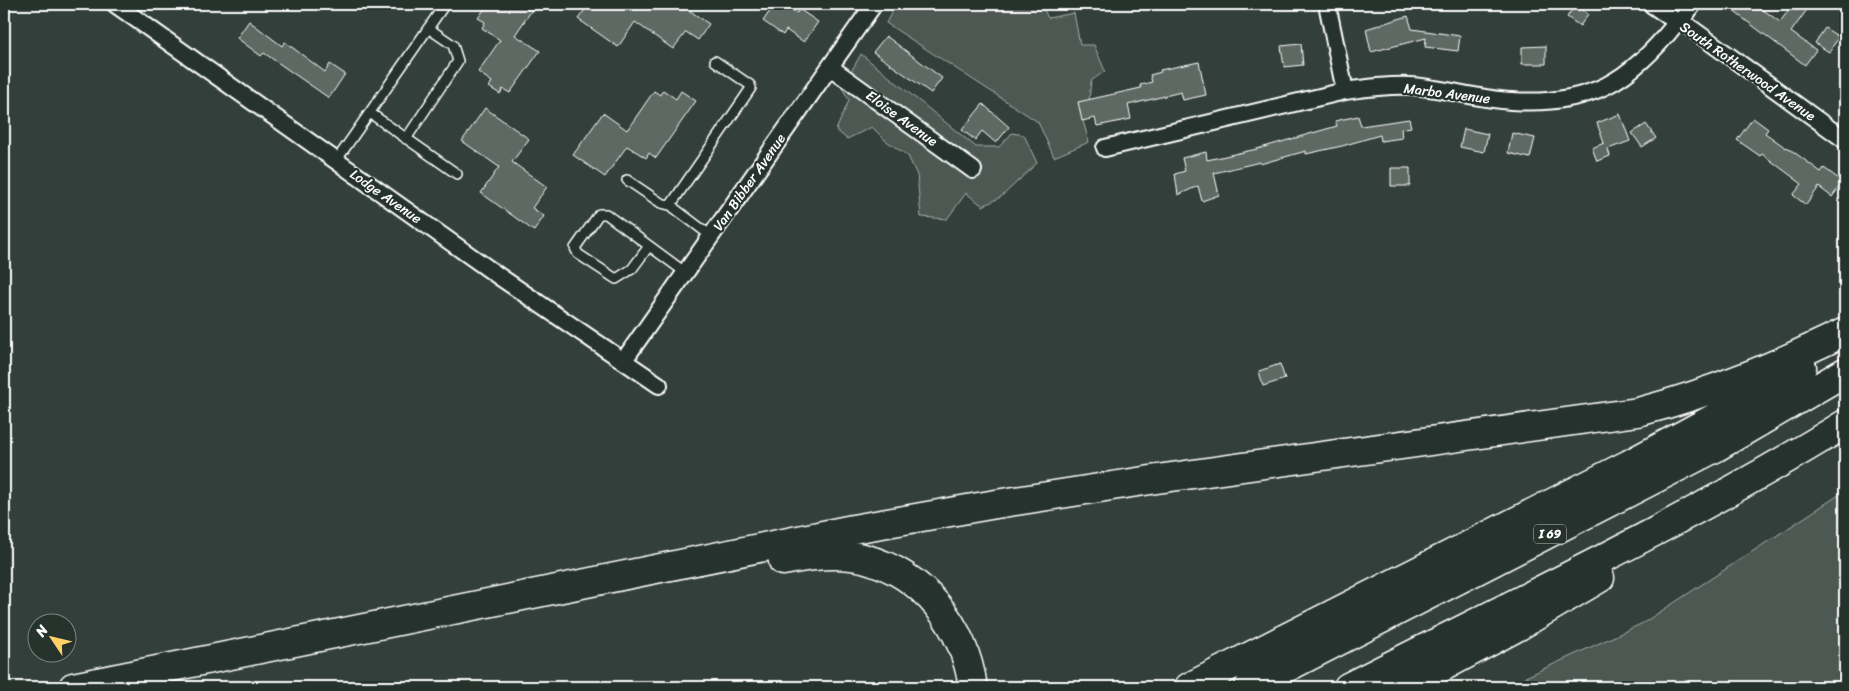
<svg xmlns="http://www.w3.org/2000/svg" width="1849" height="691" viewBox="0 0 1849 691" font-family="Sriracha,sans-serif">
  <rect width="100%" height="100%" fill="#333f3a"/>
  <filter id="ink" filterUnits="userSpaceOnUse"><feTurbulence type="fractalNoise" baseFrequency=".02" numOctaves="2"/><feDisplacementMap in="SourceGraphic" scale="10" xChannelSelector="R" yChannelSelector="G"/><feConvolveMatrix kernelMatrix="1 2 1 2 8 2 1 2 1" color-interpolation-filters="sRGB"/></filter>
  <g filter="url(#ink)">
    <!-- green -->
    <path fill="#4d5853" stroke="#a6aca9" d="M896,4H1041L1048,18L1074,13L1080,45H1094L1105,71L1091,81L1089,101L1080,110L1089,142L1054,157L1038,122L886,23Z
      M861,54L976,147H999L1012,133L1024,135L1037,163L1001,197L983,206L966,193L947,219L921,217L917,175L908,156L885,140L872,127L847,139L836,130L849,100L842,88Z
      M1845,491V687H1504L1643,623Z"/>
    <!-- building -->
    <path fill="#5f6964" stroke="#fff" d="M488,4H536L515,35L540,51L510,93L503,89L500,94L489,87L492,82L478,72L500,40L482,28L485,22L478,18Z
      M589,4H625L634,10L639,4H680L709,24L698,40L686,32L673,49L635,22L618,47L578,19Z
      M775,4H784L797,13L799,9L818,22L804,42L786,30L783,35L763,21Z
      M1724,4H1755L1780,22L1793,4H1811L1791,32L1816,50L1805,65Z
      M1575,5L1588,14L1580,26L1567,17Z
      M1408,16L1412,29L1460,36L1458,51L1425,47L1426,38L1371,52L1366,29Z
      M249,21L282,46L285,42L325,72L330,64L345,74L329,98L264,53L261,56L237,38Z
      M1825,28L1839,37L1829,52L1815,43Z
      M886,36L942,78L931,93L873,52Z
      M1301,44L1303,65L1284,67L1281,46Z
      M1546,46V64H1522V47Z
      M1199,62L1206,95L1183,100L1181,92L1128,105L1131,119L1097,126L1095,118L1082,121L1078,102L1141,88L1140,85L1152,82L1150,75L1161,72L1160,70Z
      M663,90L676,99L681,91L696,101L656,158L649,153L646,158L627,146L605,177L573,155L603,113L627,130L654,91L660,95Z
      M983,104L1009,127L996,143L982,131L975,140L962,130Z
      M485,108L529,139L512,162L547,187L532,208L544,216L534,231L481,193L499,167L462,141Z
      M1620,114L1630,141L1608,149L1610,156L1597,161L1592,148L1604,143L1597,123Z
      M1358,116L1361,126L1409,119L1411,127L1401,129L1402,138L1381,141L1380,135L1342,146L1306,154V151L1260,164V162L1214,173L1219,195L1202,201L1198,186L1178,195L1175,174L1185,171L1182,158L1206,152L1207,160L1257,149L1337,126L1335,121Z
      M1753,118L1768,129L1765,133L1786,148L1787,147L1821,172L1824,168L1843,182L1832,197L1819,187L1806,205L1793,195L1802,184L1762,154L1760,156L1737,140Z
      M1646,124L1656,138L1642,147L1632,133Z
      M1464,129L1488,134L1484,152L1460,147Z
      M1512,133L1535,138L1530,158L1508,153Z
      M1391,168H1410V186H1391Z
      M1280,364L1285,379L1263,386L1259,371Z"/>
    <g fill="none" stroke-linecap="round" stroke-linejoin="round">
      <!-- service casing -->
      <g stroke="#fff" stroke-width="12">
        <path id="service" d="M370,113L457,174
          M406,139L458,61L453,45L428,28
          M336,161L445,4
          M627,180L661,203L673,206
          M711,236L674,208L672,203L751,88L750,85L715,61
          M649,246L632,269L616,279L578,254L575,248L599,214H606L686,273"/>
      </g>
      <!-- minor casing -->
      <g stroke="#fff" stroke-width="20">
        <path id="minor" d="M115,4L500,277L659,385
          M1327,4L1345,91
          M1651,4L1677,22L1681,21L1845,140
          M1681,21L1693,4
          M830,67L973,170
          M1105,148L1345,91C1366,88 1388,85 1410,86C1444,88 1477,99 1511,101C1589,106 1630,82 1677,22
          M624,360L874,4"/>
      </g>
      <!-- motorway casing -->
      <g stroke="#fff" stroke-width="31">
        <path id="motorway" d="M783,561C809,556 837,552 863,558C924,574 964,626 973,687
          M73,687L853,529L996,504L1157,479L1638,412C1712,393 1777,365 1845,332
          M1189,687L1629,464L1768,389L1802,367
          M1249,687L1715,448L1845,372
          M1348,687C1515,602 1686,522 1845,424
          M1405,687L1519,626L1600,578"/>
      </g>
      <!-- service -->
      <use href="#service" stroke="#26332d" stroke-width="9"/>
      <!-- minor -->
      <use href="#minor" stroke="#26332d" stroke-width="16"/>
      <!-- motorway -->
      <use href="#motorway" stroke="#26332d" stroke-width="28"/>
    </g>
  </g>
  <g text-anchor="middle" stroke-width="4.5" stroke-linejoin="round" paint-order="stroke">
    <!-- shield labels -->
    <rect fill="#26332d" stroke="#bec2c0" stroke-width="1" x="1534" y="524.5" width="32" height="19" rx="4"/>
    <g font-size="12" font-weight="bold" fill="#fff">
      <text x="1550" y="538">I 69</text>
    </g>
    <!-- street labels -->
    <g font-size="14" fill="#fff" stroke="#26332d">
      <text transform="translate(1748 71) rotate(35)" y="5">South Rotherwood Avenue</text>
      <text transform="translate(1447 93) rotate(7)" y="5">Marbo Avenue</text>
      <text transform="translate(902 118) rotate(36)" y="5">Eloise Avenue</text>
      <text transform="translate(749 182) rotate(-55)" y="5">Van Bibber Avenue</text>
      <text transform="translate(386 196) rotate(35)" y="5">Lodge Avenue</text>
    </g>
  </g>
  <!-- margin -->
  <rect width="1849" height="691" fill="none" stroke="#26332d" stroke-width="20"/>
  <rect x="10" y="10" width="1829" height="671" fill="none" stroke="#fff" stroke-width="2" filter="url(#ink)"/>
  <!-- north arrow -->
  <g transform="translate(52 638) rotate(305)"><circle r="24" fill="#26332d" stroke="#7d8581"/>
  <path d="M0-4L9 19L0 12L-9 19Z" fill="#ffd166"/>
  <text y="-8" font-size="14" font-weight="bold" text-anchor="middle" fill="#ffffff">N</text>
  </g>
</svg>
